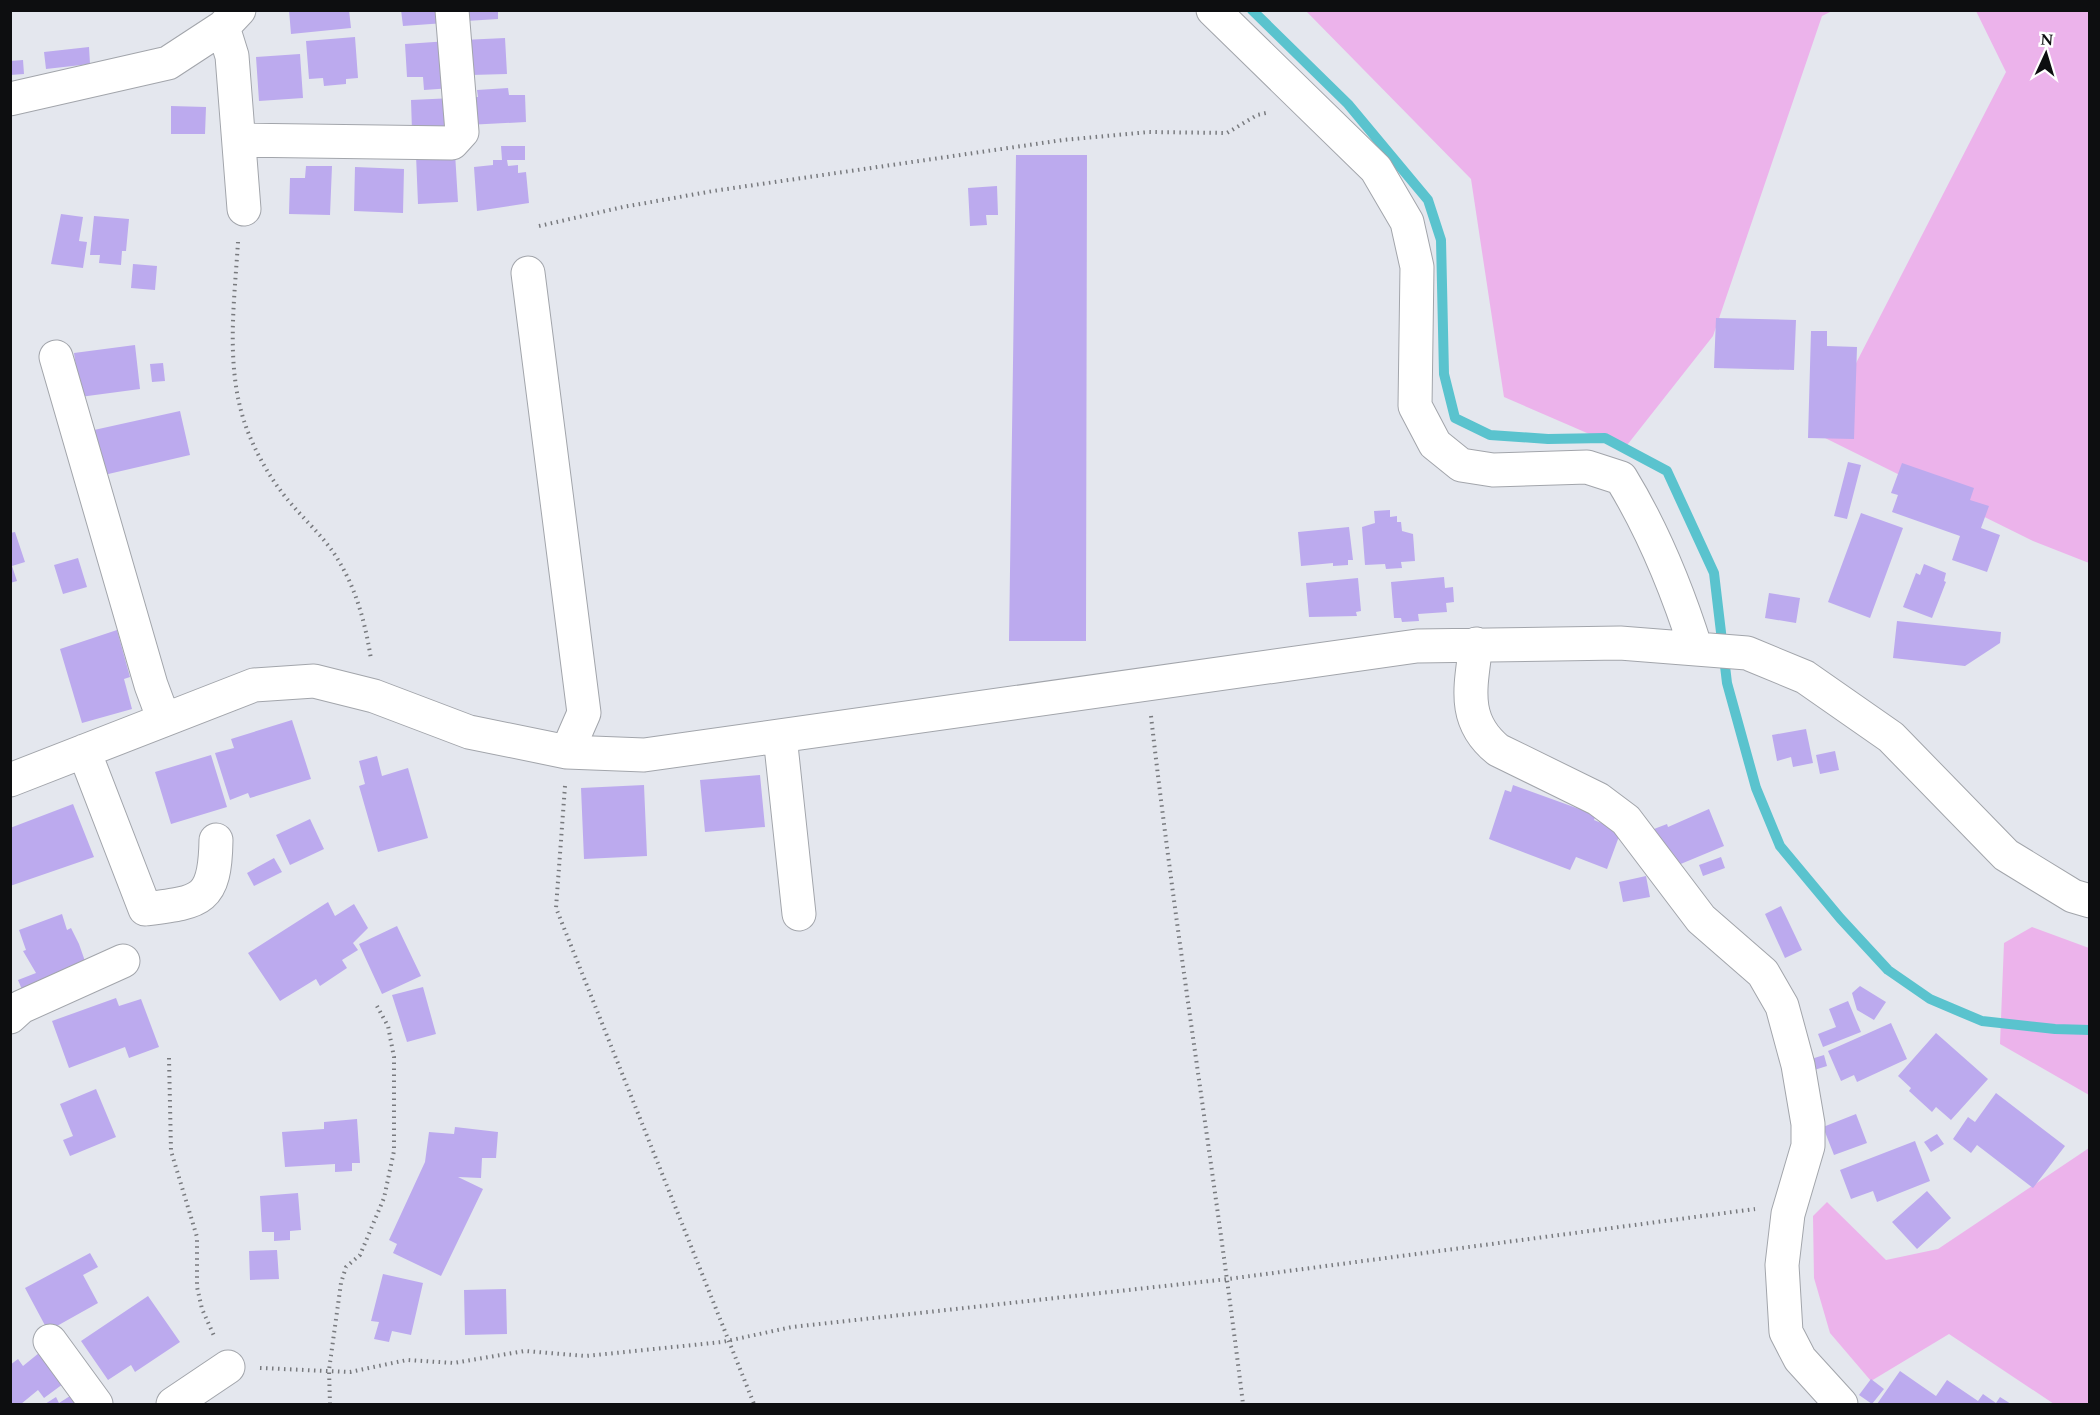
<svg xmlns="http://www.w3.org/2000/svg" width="2100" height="1415" viewBox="0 0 2100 1415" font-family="Spectral,serif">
  <rect width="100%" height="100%" fill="#e4e7ee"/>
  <!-- green -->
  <path fill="#ecb3eb" d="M1306,11H1832L1822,16L1713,336L1624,449L1504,397L1471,179Z
    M1976,11H2089V563L2033,541L1819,435L2006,72Z
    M2032,927L2089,948V1095L2000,1044L2004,943Z
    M2089,1148V1404H2054L1949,1334L1871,1381L1830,1333L1814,1278L1813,1216L1827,1202L1886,1260L1938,1249Z"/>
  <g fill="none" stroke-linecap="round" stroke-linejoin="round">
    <!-- stream -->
    <path stroke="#5ac3ce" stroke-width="10" d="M1252,10L1348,104L1428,200L1441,240L1444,374L1455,418L1490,435L1548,439L1605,438L1667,471L1714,573L1727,683L1756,788L1780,846L1840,918L1888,970L1930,999L1982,1021L2055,1029L2090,1030"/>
  </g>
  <!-- building -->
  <path fill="#bcaaee" d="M289,10H349L351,28L291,34Z
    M401,10H444L445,23L403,26Z
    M458,10H498V19L466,21Z
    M355,37L358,78L346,79V84L324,86L323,78L309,79L306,41Z
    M505,38L507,74L471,75L463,40Z
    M449,41L452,88L424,90L423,77H407L405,44Z
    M89,47L90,64L46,69L44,52Z
    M300,54L303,98L259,101L256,57Z
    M23,60L24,74L10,75V61Z
    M508,88L509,95H525L526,122L467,125L466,97H478L477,90Z
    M454,98L455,129L412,131L411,100Z
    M171,106L206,107L205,134H171Z
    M501,146H525V160H507L508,166L518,165V173L526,172L529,203L477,211L474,167L493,165V160H502Z
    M455,153L458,202L418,204L416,155Z
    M1016,155H1087L1086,641H1009Z
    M306,166H332L330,215L289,214L290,178H305Z
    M355,167L404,169L403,213L354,211Z
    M997,186L998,215H986L987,225L970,226L968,188Z
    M61,214L83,217L79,241L87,242L83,268L51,264Z
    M94,216L129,219L126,251H122L121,265L99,263L100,255H90Z
    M133,264L157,266L155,290L131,288Z
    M1716,318L1796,320L1794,370L1714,368Z
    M1811,331H1827V346L1857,347L1854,439L1808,438Z
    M135,345L140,389L80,397L74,353Z
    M163,363L165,381L152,382L150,364Z
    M180,411L190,455L104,475L94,430Z
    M1848,462L1861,465L1847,519L1834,516Z
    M1902,463L1974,488L1970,500L1989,506L1981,528L2000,535L1987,572L1952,560L1960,536L1892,512L1898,495L1891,493Z
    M1390,510V517L1397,516V522H1401L1402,531L1413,534L1415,561L1401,562L1402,568L1386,569L1385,564L1365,565L1362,527L1375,523L1374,511Z
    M1861,513L1903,528L1870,618L1828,602Z
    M1349,527L1353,560H1348V565L1333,566V563L1301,566L1298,532Z
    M15,532L25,562L12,566L17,581L10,583V533Z
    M78,558L87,587L63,594L54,565Z
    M1924,564L1946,573L1944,581L1946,582L1932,618L1903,607L1916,573L1920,575Z
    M1444,577L1445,588L1453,587L1454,602L1446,603L1447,612L1418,614L1419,621L1402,622L1401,618H1394L1391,582Z
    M1358,578L1361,611L1356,612L1357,616L1309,617L1306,583Z
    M1769,593L1800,598L1796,623L1765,618Z
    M1897,621L2001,632L2000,643L1965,666L1893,658Z
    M117,630L130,677L124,679L132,709L82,723L60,649Z
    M292,720L311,779L250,798L248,793L230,800L215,753L234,748L231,739Z
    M1806,729L1813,763L1793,767L1791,757L1777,761L1772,735Z
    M1835,751L1839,770L1820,774L1816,755Z
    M211,755L227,807L171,824L155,772Z
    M377,756L382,776L408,768L428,838L378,852L359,786L365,784L359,761Z
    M760,775L765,827L705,832L700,780Z
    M644,785L647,856L584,859L581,788Z
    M1513,785L1596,815L1594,820L1621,831L1607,869L1576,857L1570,870L1489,839L1505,790L1511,792Z
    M73,804L94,857L10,886V828Z
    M1709,809L1724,846L1671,868L1654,829L1667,824L1668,827Z
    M310,819L324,849L290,865L276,835Z
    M1721,857L1725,868L1703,876L1699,865Z
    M274,858L282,872L254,886L247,873Z
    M1646,876L1650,897L1623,902L1619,882Z
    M328,902L335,916L354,904L368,928L353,943L358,950L342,960L347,968L320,986L316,979L280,1001L248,953Z
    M1781,906L1802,950L1785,958L1765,914Z
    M62,914L67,930L71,928L79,944L86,964L23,992L18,980L36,973L23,951L26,950L19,930Z
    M397,926L421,976L382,994L359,944Z
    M1860,986L1886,1002L1874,1020L1857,1010L1852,993Z
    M423,987L436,1034L407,1042L392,995Z
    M116,998L119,1006L141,999L159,1047L129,1058L125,1047L69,1068L52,1021Z
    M1848,1001L1861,1032L1823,1047L1818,1034L1836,1027L1829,1009Z
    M1891,1023L1907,1059L1857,1082L1854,1075L1841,1081L1828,1051Z
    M1936,1033L1988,1079L1951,1120L1936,1107L1932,1112L1909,1091L1911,1088L1898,1076Z
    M1824,1055L1827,1066L1811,1071L1808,1060Z
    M96,1089L116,1137L70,1156L63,1140L73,1136L60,1104Z
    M1996,1093L2065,1146L2033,1188L1977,1145L1971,1153L1953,1139L1968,1117L1975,1122Z
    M1856,1114L1867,1143L1834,1155L1823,1127Z
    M357,1119L360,1163H352V1171L335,1172V1164L285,1167L282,1132L324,1129V1122Z
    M455,1127L498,1132L496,1158H482L481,1178L458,1177L483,1189L441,1276L393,1253L397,1244L389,1240L425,1162L429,1132L454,1134Z
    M1937,1134L1944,1144L1931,1152L1924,1142Z
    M1915,1141L1930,1181L1877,1202L1873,1191L1851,1199L1840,1170Z
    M1927,1191L1951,1218L1917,1249L1892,1222Z
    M298,1193L301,1230L290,1231V1240L274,1241V1232H262L260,1196Z
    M277,1250L279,1279L250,1280L249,1251Z
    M90,1253L98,1267L83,1275L98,1303L48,1331L25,1288Z
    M383,1274L423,1283L411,1335L392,1331L389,1342L374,1339L379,1322L371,1321Z
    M506,1289L507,1334L465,1335L464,1290Z
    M148,1296L180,1342L135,1372L131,1365L108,1380L81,1341Z
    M39,1353L63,1384L44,1398L38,1390L21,1404H10V1365L18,1359L23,1366Z
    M1900,1371L1936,1396L1947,1380L1978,1401L1983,1394L1996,1403L2000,1397L2011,1404H1877Z
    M1871,1379L1884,1389L1872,1404L1859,1395Z
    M70,1396L75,1404H45L56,1397L59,1403Z"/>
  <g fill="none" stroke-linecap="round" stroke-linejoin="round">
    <!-- minor casing -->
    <g stroke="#a2a5ab" stroke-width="35">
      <path id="minor" d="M1213,10L1376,169L1407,222L1417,267L1415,406L1435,444L1461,465L1493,470L1587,467L1621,478C1654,532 1677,589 1696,649
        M223,27L232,56L244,209
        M10,99L168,63L223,27L239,10
        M239,140L452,143L462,132L452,10
        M528,273L584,713L567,752
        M56,357L151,685L164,720
        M1476,644C1471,686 1461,720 1498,750L1598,799L1626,820L1701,919L1763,973L1782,1006L1798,1065L1808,1124V1146L1788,1214L1782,1265L1786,1332L1800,1359L1841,1404
        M780,736L799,914
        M84,751L145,909C202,902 215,901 216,840
        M10,780L254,685L314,681L374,696L469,732L567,752L644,755L1417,646L1620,643L1747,653L1805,677L1891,737L2006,855L2073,896L2090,901
        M10,1017L21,1007L123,961
        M50,1341L96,1404
        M173,1404L228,1367"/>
    </g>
    <!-- path -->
    <path stroke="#787a7e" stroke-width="4" stroke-dasharray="1.5 4.5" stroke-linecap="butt" d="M539,226L623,207L713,191L1063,140L1149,132L1227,133L1257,115L1270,112
      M238,242C234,307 224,376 250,437C261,463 276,487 294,507C307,522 322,536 333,552C355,584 365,621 371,659
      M1151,716C1177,946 1215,1175 1243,1404
      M565,786L556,908L754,1404
      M169,1058L171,1151L197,1237V1287L202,1309L215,1338
      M260,1368L350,1372L407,1360L454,1363L525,1351L586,1356L722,1342L792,1327L1228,1279L1755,1209
      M330,1404L329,1370L341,1283L346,1267L360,1255L384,1198L394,1151V1057L388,1026L377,1006"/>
    <!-- minor -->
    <use href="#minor" stroke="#fff" stroke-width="33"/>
  </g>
  <!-- border -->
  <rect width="2100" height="1415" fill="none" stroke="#0d0e10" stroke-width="24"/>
  <!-- north arrow -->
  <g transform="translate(2046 54) rotate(4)" stroke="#ffffff" stroke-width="4.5" paint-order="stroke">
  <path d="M0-4.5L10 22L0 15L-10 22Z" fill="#0d0e10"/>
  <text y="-9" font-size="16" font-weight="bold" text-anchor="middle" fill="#0d0e10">N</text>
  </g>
</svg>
